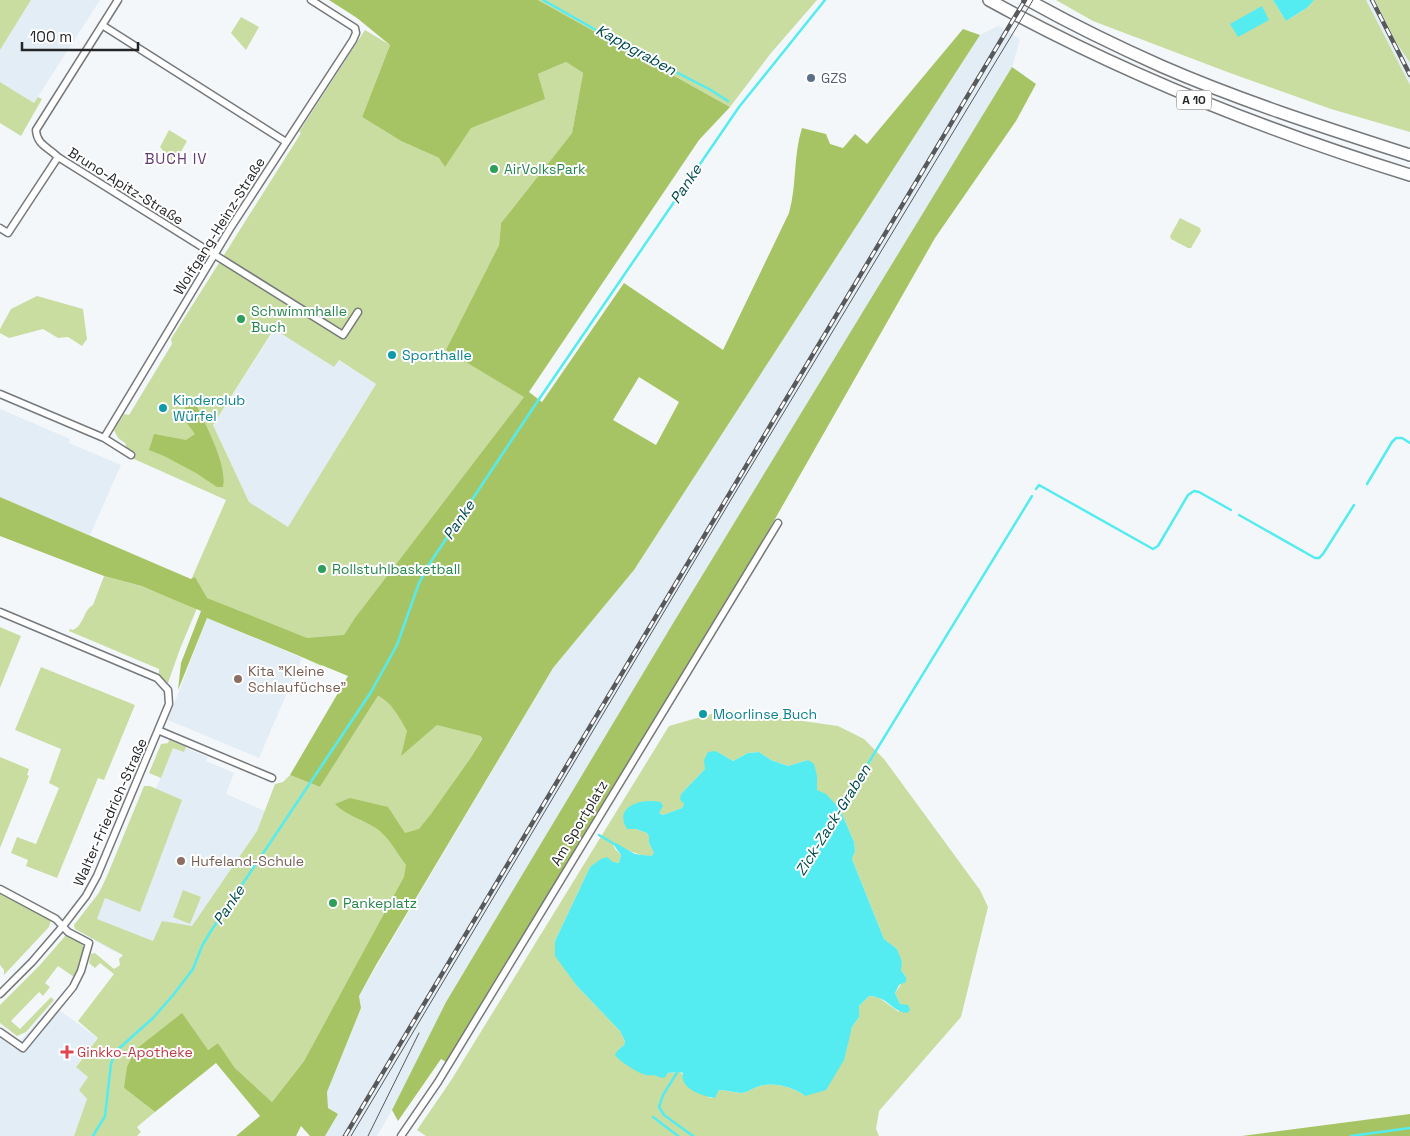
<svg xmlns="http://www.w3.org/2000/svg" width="1410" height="1136" viewBox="0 0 1410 1136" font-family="'Space Grotesk',sans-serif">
  <rect width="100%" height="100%" fill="#f4f7fa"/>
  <!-- built -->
  <path fill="#e3edf5" d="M31,0H100L34,103L0,82V50Z
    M1366,0H1375L1396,42L1410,63V85Z
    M998,26L1020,39L1012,67L446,1002L392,1110L377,1136H325L338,1114L328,1108L327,1092L361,1008L359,996L553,668L634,570L980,35Z
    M275,329L333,366L338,360L376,384L342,438L346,441L289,528L249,502L213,425Z
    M0,409L70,439L69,443L121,465L90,535L0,497Z
    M207,618L302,658L259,758L168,720Z
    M173,748L184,752L185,748L208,757L206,761L234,773L226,794L265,811L257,831L162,971L111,950L75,929L74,925L99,892L116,859L125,863Z
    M52,1005L98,1038L76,1066L88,1077L79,1090L87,1099L74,1136H0V1037L14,1048Z"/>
  <!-- green -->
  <path fill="#c9dda1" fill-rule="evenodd" d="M0,0H31L0,50Z
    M538,0H817L771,53L730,107Z
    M1056,0H1273L1286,21L1308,7L1314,0H1366L1410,85V132L1331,109L1230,73L1093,21Z
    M1375,0H1410V63L1396,42Z
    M241,17L259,27L246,50L231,33Z
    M365,30L390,45L362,117L401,141L439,158L470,128L544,99L538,74L566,62L583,73L572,133L501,223L499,245L451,341L528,392L321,666L209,613L191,580L226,500L125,455L126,444L118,438L114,430L124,414L129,415L172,344L171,339L301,133L299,132ZM274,329L334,367L339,360L376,384L288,527L249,502L213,425Z
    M0,82L34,103L38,97L42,99L21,136L0,123Z
    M169,130L187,141L174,164L160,147Z
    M1180,218L1200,228L1201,231L1191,248H1188L1171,239L1170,236Z
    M37,296L83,309L87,339L82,346L68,337L58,338L43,329L9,338L0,333V329L11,309Z
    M104,576L140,586L197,608L180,649L168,683L159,676V669L69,631L70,629L73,630C85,624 83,610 93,605Z
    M0,627L21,636L0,688Z
    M41,667L135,705L104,780L98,778L57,878L26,866L28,860L11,853L17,837L36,844L59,788L49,783L61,749L15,730Z
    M378,696L483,736L304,1061L272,1102L235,1068L218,1043L208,1050L124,1088L155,1112L137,1127L141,1132L137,1136H74L87,1099L79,1090L88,1077L76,1067L98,1038L78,1021L114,974L100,963L95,968L89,963L91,954L95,953L114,969L120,965L119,959L123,955L75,929L74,925L99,893L107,876L144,786H150L182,800L140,912L105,898L97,919L153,941L162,921L192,926L257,831L275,784L283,782L290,775L320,787Z
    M725,710L838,726L864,739L884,759L980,890L988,907L961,1017L879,1111L876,1129L879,1136H426L417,1130L450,1082L669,726ZM716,751L733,761L748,753L759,752L771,760L788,766L808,760L817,776V791L840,809L854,842L855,851L852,859L884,939L897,949L901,970L906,977L895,993L900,1004L899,1012L878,997L869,996L859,1006V1017L852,1027L848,1041L805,1096C794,1087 770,1081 757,1087C751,1089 748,1092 742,1093C734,1093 727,1090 719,1090L714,1098H710L680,1072L645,1075L618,1050L624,1045L625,1041L620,1031L577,986L555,941L590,867L613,862L619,863L621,855L615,849L613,844C626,848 636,856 651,856L654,853L649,843V837L647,833L636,829H627L659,813L663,815L682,808L684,804L681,794L705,769Z
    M169,740L186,747L184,752L173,748L161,778L149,773L161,744L168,743Z
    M0,757L29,769L27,775L29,776L0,848Z
    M183,890L201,897L190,924L173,917Z
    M0,892L51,920L49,927L4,975V970L0,965Z
    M66,935C70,937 77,939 81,942C88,950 77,969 74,977L58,966L45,983L50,987L43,996L39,992L11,1021L20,1029L51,997L54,1000L26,1032L17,1036L0,1023V1005L40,965Z"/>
  <!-- forest -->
  <path fill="#a7c465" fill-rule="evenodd" d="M329,0H538L730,107L699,140L529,392L542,402L624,283L723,350L789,213C797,185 793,156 802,128L826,134L830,144L843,148L855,134L867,144L963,29L980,35L634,570L553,668L376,965L359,996L361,1008L327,1092L328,1108L338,1114L325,1136H310L301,1126L296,1136H236L260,1116L216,1063L155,1112L124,1088L127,1067L135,1050L182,1013L208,1050L218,1043L235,1068L272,1102L304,1061L404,877L406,865C397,853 389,837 376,828C362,819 347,816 335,804L350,798L388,807L405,833L419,829L431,814L470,759L482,739L481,736L437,725L401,756L407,731C401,720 391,701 378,696L320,787L290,775L348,676L207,618L178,690L181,663L201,611L141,586L104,576L0,536V497L191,579L195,577L207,598L307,638L344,635L355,618L524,397L446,350L499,245L501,223L572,133L583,73L566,62L538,74L545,99L471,128L445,167L439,158L401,141L362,117L390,45L357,18ZM639,377L679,402L656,445L613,420Z
    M1012,67L1036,84L1016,121L935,238L767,533L446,1062L441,1059L398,1121L392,1110L446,1002L672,625Z
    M193,398C203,420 228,464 223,487H217L196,473L164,456L149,450L154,434L186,440L195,434L180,414Z
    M1410,1114V1136H1242Z"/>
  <!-- water -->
  <path fill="#54ecf0" d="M1273,0H1314L1308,7L1286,21Z
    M1262,6L1269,20L1238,37L1230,24Z
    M716,751L733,761L748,753L759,752L771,760L788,766L808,760L814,764L817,776V790L826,794L840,809L854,842L855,851L852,859L884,939L897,949L902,962L901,970L906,977V982L899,985L895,993L900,1004L908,1005L910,1010L907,1013C891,1011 887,996 869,996L859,1006V1017L852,1027L844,1060L826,1090L805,1096C794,1087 771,1081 757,1087C751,1089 748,1092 742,1093C735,1093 727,1090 719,1090L715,1098C703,1096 679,1089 683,1073L680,1072L667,1073L666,1077L661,1078C654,1074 653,1076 646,1075C638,1073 619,1061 615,1055L618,1050L624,1045L625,1041L620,1031L577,986L555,956V941L590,867L601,859L607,857L613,862L619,863L621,855L613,844L616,843L635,854L651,856L654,853L649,843V837L647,833L636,829H627C613,806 642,798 661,802L663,806L659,813L663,815L682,808L684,804L680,799L681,794L705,769L704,760L708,752Z"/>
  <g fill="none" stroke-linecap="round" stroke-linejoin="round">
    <!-- stream -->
    <path stroke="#54ecf0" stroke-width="2.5" d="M543,0L610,38L709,89L728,101
      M1367,484L1392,442L1396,438H1402L1410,443
      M1036,489L1039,485L1153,549L1158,546L1188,495L1194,491L1199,492L1231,510
      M1239,515L1315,558H1319L1323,554L1354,505
      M839,811L1032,496
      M599,835L616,845
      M678,1071L663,1095L659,1107L664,1115L693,1136
      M653,1117L678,1136
      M93,1136L105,1116L111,1064L115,1052L153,1018L174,994L193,969L202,946L211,931L371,692L397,645L419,583L428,566L531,411L739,107L825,0
      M1351,1136L1410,1128"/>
    <!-- minor casing -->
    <g stroke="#76797b" stroke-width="9">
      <path id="minor" d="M118,0L36,130C37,145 48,147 58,157L343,335L358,312
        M102,25L286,142
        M0,228L8,233L58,157
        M0,394L104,438L131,455
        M104,438L231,227L353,40L356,33L355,28L311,0
        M0,612L157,678L168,690L169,704L97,876L86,896L63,926L32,962L0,994
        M160,731L272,778
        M0,889L56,919L68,932L89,943L81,971L73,987L23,1048L0,1032
        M401,1136L438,1082L778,523"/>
    </g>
    <!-- motorway casing -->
    <g stroke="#76797b" stroke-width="14">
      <path id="motorway" d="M989,0C1123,74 1264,130 1410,175
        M1028,0C1071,24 1116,46 1161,66C1241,101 1326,128 1410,155"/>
    </g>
    <!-- minor -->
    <use href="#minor" stroke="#fff" stroke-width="6"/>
    <!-- motorway -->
    <use href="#motorway" stroke="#fff" stroke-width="11"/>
    <!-- tram -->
    <path stroke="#57595a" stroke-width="1" d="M351,1136L738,488L1033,0
      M368,1136L419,1033"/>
    <!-- rail casing -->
    <g stroke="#57595a" stroke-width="4.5">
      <path id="rail" d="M1372,0L1410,75
        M345,1136L1025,0"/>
    </g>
    <!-- rail -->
    <use href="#rail" stroke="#fff" stroke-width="2.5" stroke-dasharray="8" stroke-linecap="butt"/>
  </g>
  <!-- markers -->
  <circle fill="#5c6f8a" stroke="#fff" stroke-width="2" cx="811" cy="78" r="5"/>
  <g fill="#2e9e5b" stroke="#fff" stroke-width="2">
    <circle cx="494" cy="169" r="5"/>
    <circle cx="241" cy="319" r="5"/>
    <circle cx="322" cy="569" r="5"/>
    <circle cx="333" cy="903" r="5"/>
  </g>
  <g fill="#0f9aa8" stroke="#fff" stroke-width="2">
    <circle cx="392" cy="355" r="5"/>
    <circle cx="163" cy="408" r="5"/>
    <circle cx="703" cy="714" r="5"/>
  </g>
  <g fill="#8d6e63" stroke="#fff" stroke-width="2">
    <circle cx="238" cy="679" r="5"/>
    <circle cx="181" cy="861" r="5"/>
  </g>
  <path fill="#e0444e" stroke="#fff" stroke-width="2" d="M64.5 1044.5h5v5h5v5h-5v5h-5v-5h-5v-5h5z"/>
  <g text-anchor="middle" stroke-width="4" stroke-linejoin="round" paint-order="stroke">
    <!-- shield labels -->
    <rect fill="#fff" stroke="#666667" stroke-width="1" x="1176.5" y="90.5" width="35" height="19" rx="4"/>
    <g font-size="12" font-weight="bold" fill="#242526">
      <text x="1194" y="104">A 10</text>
    </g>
    <!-- service labels -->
    <g font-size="14" fill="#4e5e75" stroke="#fff" text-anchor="start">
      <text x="821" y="83">GZS</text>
    </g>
    <!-- leisure labels -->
    <g font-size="14" fill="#27864d" stroke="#fff" text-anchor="start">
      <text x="504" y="174">AirVolksPark</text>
      <text x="251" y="316">Schwimmhalle<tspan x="251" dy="16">Buch</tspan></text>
      <text x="332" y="574">Rollstuhlbasketball</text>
      <text x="343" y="908">Pankeplatz</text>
    </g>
    <!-- street labels -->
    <g font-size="14" fill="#242526" stroke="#fff">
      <text transform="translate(126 186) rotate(32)" y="5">Bruno-Apitz-Straße</text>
      <text transform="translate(219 226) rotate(-58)" y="5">Wolfgang-Heinz-Straße</text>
      <text transform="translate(110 812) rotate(-66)" y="5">Walter-Friedrich-Straße</text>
      <text transform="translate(579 823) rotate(-59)" y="5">Am Sportplatz</text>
    </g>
    <!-- culture labels -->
    <g font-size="14" fill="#0d838f" stroke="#fff" text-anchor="start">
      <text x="402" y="360">Sporthalle</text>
      <text x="173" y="405">Kinderclub<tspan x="173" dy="16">Würfel</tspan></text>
      <text x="713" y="719">Moorlinse Buch</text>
    </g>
    <!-- education labels -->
    <g font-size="14" fill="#785e54" stroke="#fff" text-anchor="start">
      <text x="248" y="676">Kita "Kleine<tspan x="248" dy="16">Schlaufüchse"</tspan></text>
      <text x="191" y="866">Hufeland-Schule</text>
    </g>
    <!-- health labels -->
    <g font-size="14" fill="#be3a42" stroke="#fff" text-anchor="start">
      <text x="77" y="1057">Ginkko-Apotheke</text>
    </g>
    <!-- water labels -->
    <g font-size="15" font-style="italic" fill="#014a4c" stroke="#fff">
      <text transform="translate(636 50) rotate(29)" y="5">Kappgraben</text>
      <text transform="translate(686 184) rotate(-56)" y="5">Panke</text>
      <text transform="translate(459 520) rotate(-56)" y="5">Panke</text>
      <text transform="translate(833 820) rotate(-58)" y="5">Zick-Zack-Graben</text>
      <text transform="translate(229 905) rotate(-56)" y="5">Panke</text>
    </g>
    <!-- neighbourhood labels -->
    <g font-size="15" letter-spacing="1" fill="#633c73" stroke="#fff">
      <text x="176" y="164">BUCH IV</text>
    </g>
  </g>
  <!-- scale -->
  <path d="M22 42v8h116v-8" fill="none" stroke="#242526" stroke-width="2.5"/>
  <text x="30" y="42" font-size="15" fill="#242526" stroke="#ffffff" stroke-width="4" paint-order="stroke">100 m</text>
</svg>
